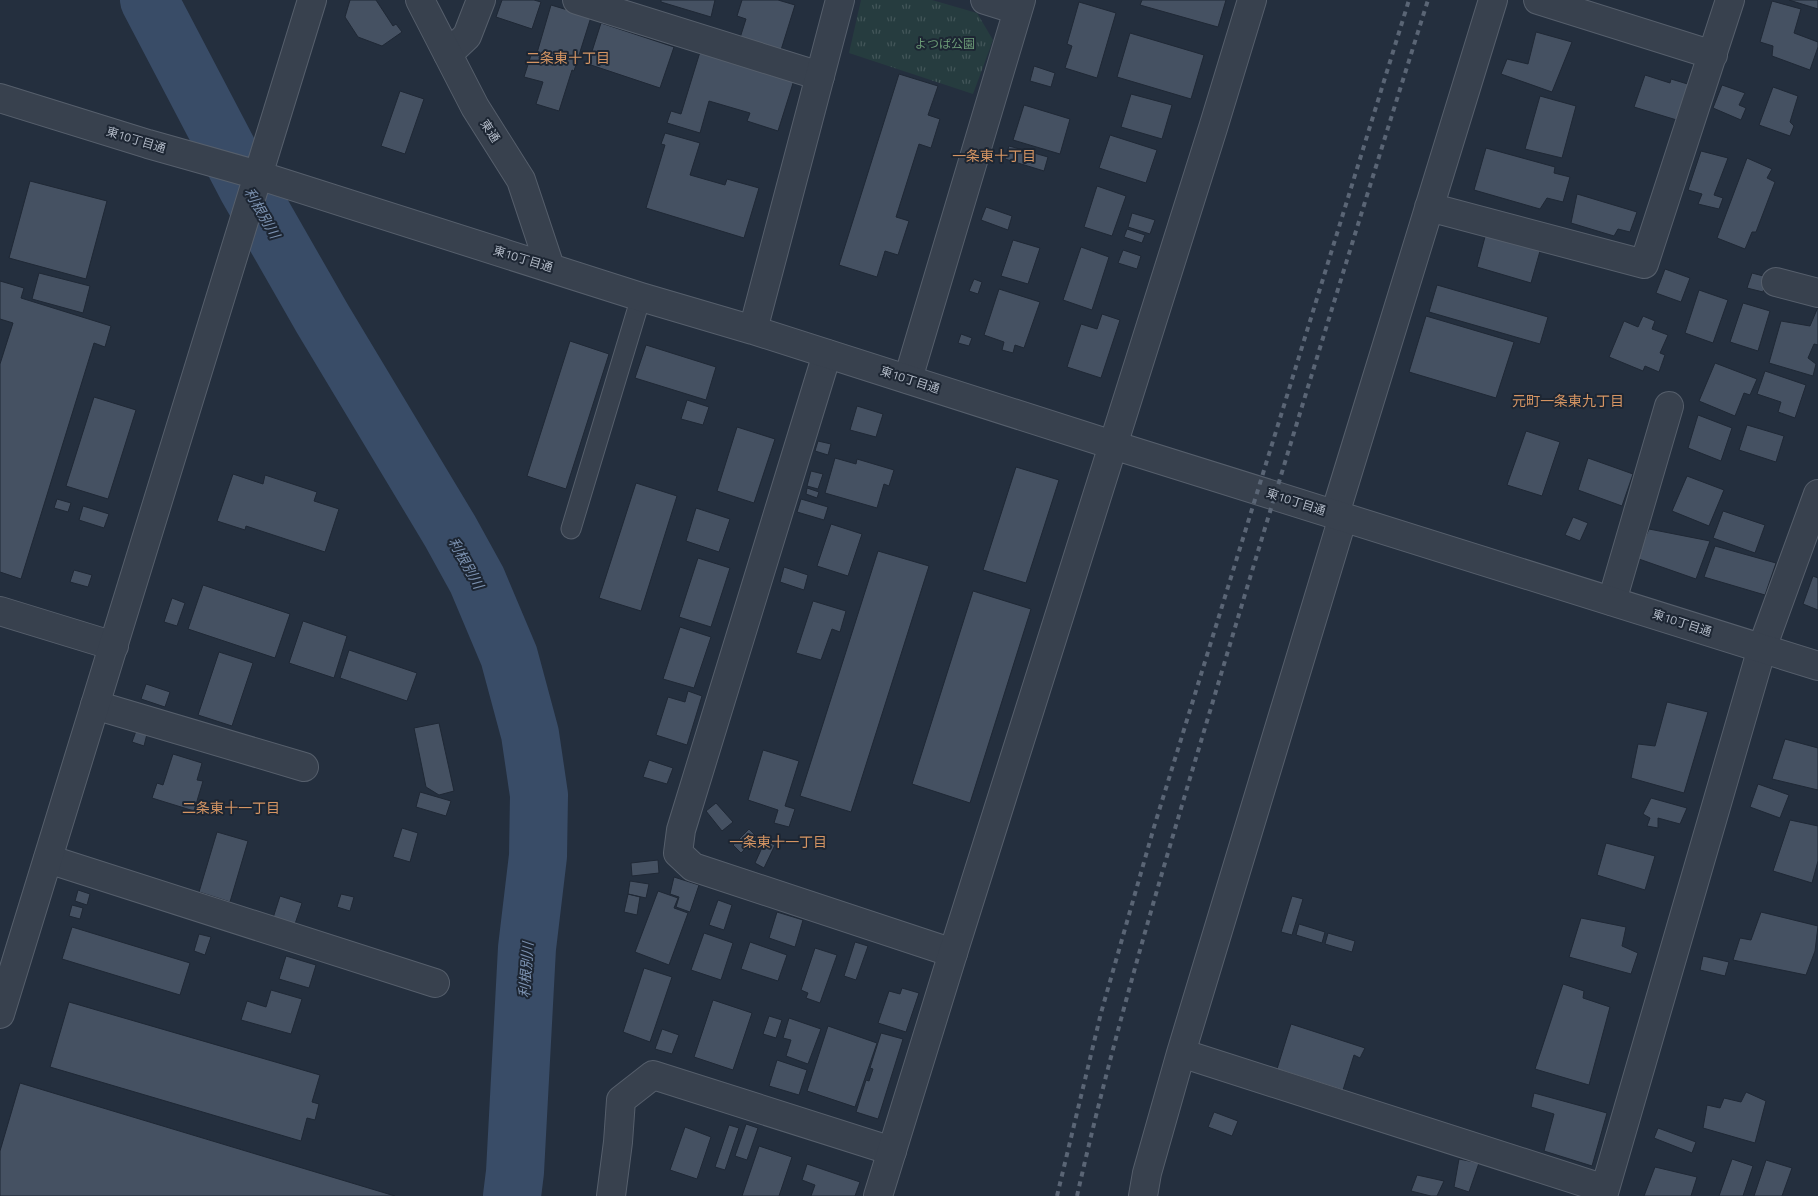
<svg xmlns="http://www.w3.org/2000/svg" width="1818" height="1196" viewBox="0 0 1818 1196" font-family="'Titillium Web','Noto Sans JP',sans-serif">
  <defs>
    <pattern id="grass-tufts" width="24" height="20" patternUnits="userSpaceOnUse" patternTransform="scale(1.25)"><rect width="24" height="20" fill="#263c3f"/><path d="M3 7l-1-3M5 7V3M7 7l1-3M15 17l-1-3M17 17v-4M19 17l1-3" fill="none" stroke="#435659"/></pattern>
  </defs>
  <rect width="100%" height="100%" fill="#242f3e"/>
  <!-- grass -->
  <path fill="url(#grass-tufts)" d="M861,0H932L977,13L993,40L973,94L849,53Z"/>
  <g fill="none" stroke-linecap="round" stroke-linejoin="round">
    <!-- river -->
    <path stroke="#394c67" stroke-width="58" d="M149,0L247,187L322,318L450,531L477,580L509,656L530,734L539,795L538,856L527,948L515,1172L512,1196"/>
  </g>
  <!-- building -->
  <path fill="#455162" stroke="#1f2835" d="M350,0H376L393,26L396,24L402,32L382,46L358,37L345,17Z
    M502,0H534L541,2L532,29L496,17Z
    M661,0H715L711,17L661,2Z
    M742,0H778L795,5L781,50L740,38L746,19L737,16Z
    M1142,0H1226L1218,27L1140,5Z
    M1789,0H1818V9Z
    M1772,1L1801,9L1794,33L1818,42V47L1810,70L1772,56L1773,46L1760,42Z
    M1079,2L1116,13L1097,78L1065,68L1072,46L1067,44Z
    M551,5L591,17L574,71L572,70L559,111L536,104L543,82L524,77L532,52L537,53Z
    M601,23L674,47L660,88L588,64Z
    M1536,32L1572,42L1552,92L1501,74L1507,59L1528,64Z
    M1130,33L1204,55L1191,99L1117,77Z
    M700,52L794,80L778,131L747,121L750,113L709,101L700,133L667,123L671,111L681,114Z
    M1034,66L1055,73L1051,87L1030,81Z
    M899,74L938,86L928,115L940,119L931,148L919,144L896,217L909,221L898,255L885,251L877,277L839,265Z
    M1645,75L1670,83L1671,79L1691,85L1680,121L1634,107Z
    M1722,85L1745,93L1739,105L1746,108L1741,120L1713,108Z
    M1773,87L1798,96L1790,122L1794,126L1790,136L1759,125Z
    M400,91L424,99L405,154L381,146Z
    M1131,94L1172,105L1162,139L1121,127Z
    M1540,96L1576,106L1562,158L1525,149Z
    M1024,105L1070,119L1060,154L1013,140Z
    M665,133L700,143L690,175L725,185L727,179L759,188L744,238L646,208L665,145L661,144Z
    M1110,135L1157,150L1146,183L1099,168Z
    M1009,146L1048,157L1044,171L1005,159Z
    M1486,148L1555,167L1554,173L1570,177L1563,202L1547,198L1540,209L1474,190Z
    M1701,151L1728,158L1714,195L1723,198L1719,209L1698,204L1702,194L1688,190Z
    M1747,158L1772,169L1767,178L1775,182L1756,232H1752L1745,249L1717,238Z
    M30,181L107,201L86,279L9,258Z
    M1097,186L1126,196L1112,236L1084,227Z
    M1577,194L1637,212L1630,232L1618,229L1614,236L1571,223Z
    M986,207L1012,216L1008,230L981,220Z
    M1132,213L1155,220L1150,234L1128,227Z
    M1127,229L1145,235L1142,243L1124,237Z
    M1486,233L1540,251L1531,283L1477,267Z
    M1013,240L1040,248L1028,284L1001,276Z
    M1081,247L1109,257L1092,310L1063,300Z
    M1123,250L1141,256L1137,269L1118,263Z
    M1665,269L1690,278L1681,302L1656,293Z
    M39,273L90,286L83,313L32,299Z
    M1752,273L1767,277L1763,292L1747,288Z
    M974,279L982,282L978,294L969,291Z
    M0,281L24,288L21,298L111,326L105,347L94,343L21,579L0,572V364L13,323L0,319Z
    M1437,285L1548,317L1540,344L1429,312Z
    M999,289L1040,302L1024,348L1015,345L1013,353L1002,350L1004,342L984,335Z
    M1699,290L1728,300L1713,343L1685,333Z
    M1743,303L1770,311L1758,351L1730,342Z
    M1818,307V345L1814,344L1808,358L1816,364L1813,376L1769,363L1781,321L1810,326Z
    M1102,314L1120,320L1101,378L1067,367L1081,324L1097,329Z
    M1426,316L1514,342L1496,398L1409,372Z
    M1643,316L1655,321L1652,329L1668,335L1660,353L1665,355L1659,372L1645,366L1643,371L1609,357L1624,321L1638,327Z
    M961,334L972,338L969,346L958,343Z
    M570,341L609,354L566,489L527,476Z
    M646,345L716,367L706,400L635,378Z
    M1715,363L1757,379L1750,395L1744,393L1735,416L1699,401Z
    M1765,371L1806,385L1795,418L1778,412L1781,402L1757,394Z
    M94,397L136,410L108,499L66,486Z
    M687,400L709,407L703,425L681,419Z
    M857,406L883,414L876,437L850,430Z
    M1698,415L1732,428L1721,461L1688,448Z
    M1747,425L1784,436L1776,462L1739,450Z
    M737,427L775,439L754,503L717,491Z
    M1526,431L1560,442L1542,496L1507,485Z
    M818,441L831,444L828,455L815,451Z
    M835,458L856,464L857,459L894,470L889,486L884,484L877,508L825,493Z
    M1588,458L1633,474L1622,506L1578,490Z
    M1016,467L1059,480L1026,583L983,570Z
    M811,471L823,474L818,489L807,486Z
    M233,474L263,484L265,475L317,492L314,501L339,509L325,552L246,526L245,530L217,521Z
    M1687,476L1724,490L1709,526L1672,511Z
    M636,483L677,496L641,611L599,598Z
    M807,488L819,492L817,498L806,494Z
    M57,499L71,503L68,512L54,508Z
    M801,499L828,507L824,520L797,512Z
    M83,506L109,514L104,528L79,520Z
    M696,508L730,519L719,552L686,541Z
    M1723,511L1765,525L1755,553L1713,538Z
    M1573,517L1588,523L1580,541L1565,535Z
    M831,524L862,534L848,576L817,566Z
    M1649,529L1710,541L1696,579L1636,558Z
    M1715,546L1776,563L1765,595L1704,577Z
    M878,551L929,566L851,812L800,796Z
    M698,558L730,568L711,627L679,617Z
    M784,567L808,575L804,590L780,582Z
    M74,570L92,575L88,587L70,582Z
    M1813,576L1818,578V610L1803,604Z
    M203,585L290,614L275,658L188,629Z
    M973,591L1031,609L970,803L912,784Z
    M172,598L185,603L177,626L164,622Z
    M813,601L846,611L840,632L832,629L821,660L796,653Z
    M303,621L347,636L334,678L289,663Z
    M680,627L711,637L694,688L663,679Z
    M349,650L417,673L407,701L340,678Z
    M219,652L253,663L232,726L198,715Z
    M146,684L170,692L165,707L141,699Z
    M688,691L702,696L687,745L656,735L668,697L685,702Z
    M1667,702L1708,712L1684,793L1631,778L1638,744L1655,746Z
    M439,723L454,791L439,795L426,787L414,728Z
    M136,731L147,734L144,746L132,742Z
    M1785,739L1818,748V790L1772,779Z
    M763,750L799,761L785,806L795,809L789,827L774,823L778,810L748,800Z
    M173,754L202,763L197,780L203,781L194,811L152,798L157,783L163,785Z
    M649,760L673,768L667,784L643,777Z
    M1758,784L1789,795L1780,818L1750,807Z
    M420,792L451,801L446,816L416,807Z
    M1651,798L1687,808L1680,824L1658,818V828L1647,826L1650,818L1643,814Z
    M716,803L733,822L722,831L706,811Z
    M1790,820L1818,826V861L1812,883L1773,871Z
    M402,828L418,833L410,862L393,857Z
    M749,829L757,837L741,853L733,845Z
    M217,832L248,841L230,902L199,892Z
    M765,841L775,845L764,868L755,863Z
    M1606,843L1655,856L1645,890L1597,875Z
    M658,860L659,873L632,876L631,863Z
    M674,877L699,885L690,912L676,907L679,897L670,894Z
    M630,881L649,884L646,898L628,894Z
    M78,890L90,894L87,905L75,901Z
    M658,891L678,898L674,908L688,913L669,965L635,952Z
    M341,894L354,897L350,911L337,907Z
    M628,894L640,897L637,915L624,912Z
    M280,896L302,903L295,924L273,918Z
    M1292,896L1303,899L1292,935L1281,932Z
    M718,900L732,905L724,930L709,925Z
    M72,905L83,908L80,919L69,916Z
    M777,912L803,920L795,947L769,938Z
    M1761,912L1818,926L1815,951L1806,975L1733,960L1740,938L1751,940Z
    M1581,918L1626,927L1622,946L1638,953L1631,974L1569,957Z
    M1299,924L1325,932L1322,943L1296,935Z
    M72,927L190,963L180,995L62,959Z
    M704,933L733,943L721,980L691,970Z
    M1328,933L1355,941L1352,952L1325,944Z
    M199,934L211,937L205,955L194,951Z
    M750,942L787,955L778,981L741,969Z
    M855,942L868,946L856,980L844,976Z
    M815,948L837,955L820,1003L806,998L808,993L801,990Z
    M286,956L316,965L309,988L279,979Z
    M1703,956L1729,962L1725,976L1700,970Z
    M644,968L672,977L650,1042L623,1032Z
    M1563,984L1584,991L1583,998L1610,1007L1589,1085L1535,1069Z
    M902,988L919,993L906,1032L878,1023L889,991L900,994Z
    M271,990L302,999L291,1034L241,1020L247,1001L266,1007Z
    M713,1000L752,1013L733,1070L694,1057Z
    M69,1002L320,1075L312,1102L319,1104L315,1120L307,1118L301,1141L50,1067Z
    M769,1016L782,1020L776,1038L763,1034Z
    M789,1018L821,1029L808,1064L786,1056L791,1040L783,1038Z
    M1291,1024L1365,1048L1360,1058L1354,1055L1343,1090L1277,1069Z
    M828,1026L877,1043L855,1107L807,1091Z
    M662,1029L679,1035L672,1054L655,1049Z
    M881,1033L903,1039L878,1119L856,1112L866,1080L869,1081L873,1069L870,1068Z
    M777,1060L807,1070L799,1095L769,1086Z
    M20,1083L395,1196H0V1151Z
    M1746,1092L1766,1101L1755,1143L1703,1128L1707,1105L1720,1108L1724,1098L1741,1102Z
    M1534,1093L1607,1113L1592,1166L1544,1151L1554,1114L1531,1107Z
    M1214,1112L1238,1121L1232,1136L1208,1127Z
    M746,1124L758,1128L747,1160L735,1156Z
    M729,1125L739,1128L725,1170L715,1167Z
    M685,1127L711,1137L697,1179L670,1170Z
    M1658,1128L1696,1142L1692,1153L1654,1138Z
    M759,1146L792,1157L779,1196H742Z
    M1459,1159L1479,1163L1469,1192L1454,1187Z
    M1732,1159L1753,1166L1743,1196H1719Z
    M1766,1160L1792,1168L1782,1196H1754Z
    M807,1164L860,1182L855,1196H811L815,1185L802,1180Z
    M1655,1167L1697,1177L1691,1196H1644Z
    M1417,1175L1444,1181L1437,1196H1431L1411,1191Z"/>
  <g fill="none" stroke-linecap="round" stroke-linejoin="round">
    <!-- service casing -->
    <g stroke="#565f6c" stroke-width="21">
      <path id="service" d="M571,529L641,297"/>
    </g>
    <!-- minor casing -->
    <g stroke="#565f6c" stroke-width="30">
      <path id="minor" d="M577,0L820,76
        M985,0L1017,10
        M1538,0L1713,55
        M448,54L467,36L481,0
        M1429,207L1644,264L1730,0
        M1776,282L1818,293
        M827,354L681,830L678,853L693,867L953,953
        M908,379L1021,0
        M1335,514L1493,0
        M1612,601L1669,406
        M0,611L114,646
        M95,705L304,767
        M48,859L435,983
        M1181,1053L1605,1189
        M611,1196L618,1142L621,1100L653,1075L892,1151
        M1143,1196L1147,1173L1181,1053L1343,517
        M1603,1196L1762,648L1818,494"/>
    </g>
    <!-- tertiary casing -->
    <g stroke="#565f6c" stroke-width="30">
      <path id="tertiary" d="M420,0L475,107L521,180L550,267
        M0,98L148,144L258,175L641,297L753,330L1113,445L1818,666
        M753,330L840,0
        M0,1014L312,0
        M878,1196L953,953L1213,128L1252,0"/>
    </g>
    <!-- service -->
    <use href="#service" stroke="#38414e" stroke-width="19"/>
    <!-- minor -->
    <use href="#minor" stroke="#38414e" stroke-width="28"/>
    <!-- tertiary -->
    <use href="#tertiary" stroke="#38414e" stroke-width="28"/>
    <!-- rail -->
    <path stroke="#5a6575" stroke-width="4" stroke-dasharray="5 5" stroke-linecap="butt" d="M1057,1196L1101,1013L1154,827L1409,0
      M1077,1196C1117,1019 1170,845 1222,671C1289,447 1358,223 1428,0"/>
  </g>
  <g text-anchor="middle" stroke-width="4" stroke-linejoin="round" paint-order="stroke">
    <!-- park labels -->
    <g font-size="12" fill="#6b9a76" stroke="#1d2633">
      <text x="945" y="48">よつば公園</text>
    </g>
    <!-- street labels -->
    <g font-size="12" fill="#b4bcc9" stroke="#1d2633">
      <text transform="translate(490 131) rotate(57)" y="4">東通</text>
      <text transform="translate(136 140) rotate(17)" y="4">東10丁目通</text>
      <text transform="translate(523 259) rotate(17)" y="4">東10丁目通</text>
      <text transform="translate(910 380) rotate(18)" y="4">東10丁目通</text>
      <text transform="translate(1296 502) rotate(18)" y="4">東10丁目通</text>
      <text transform="translate(1682 623) rotate(18)" y="4">東10丁目通</text>
    </g>
    <!-- neighbourhood labels -->
    <g font-size="14" fill="#d59563" stroke="#1d2633">
      <text x="568" y="63">二条東十丁目</text>
      <text x="994" y="161">一条東十丁目</text>
      <text x="1568" y="406">元町一条東九丁目</text>
      <text x="231" y="813">二条東十一丁目</text>
      <text x="778" y="847">一条東十一丁目</text>
    </g>
    <!-- water labels -->
    <g font-size="14" font-style="italic" fill="#7c92b1" stroke="#1d2633">
      <text transform="translate(262 213) rotate(60)" y="5">利根別川</text>
      <text transform="translate(466 563) rotate(61)" y="5">利根別川</text>
      <text transform="translate(526 970) rotate(-86)" y="5">利根別川</text>
    </g>
  </g>
</svg>
